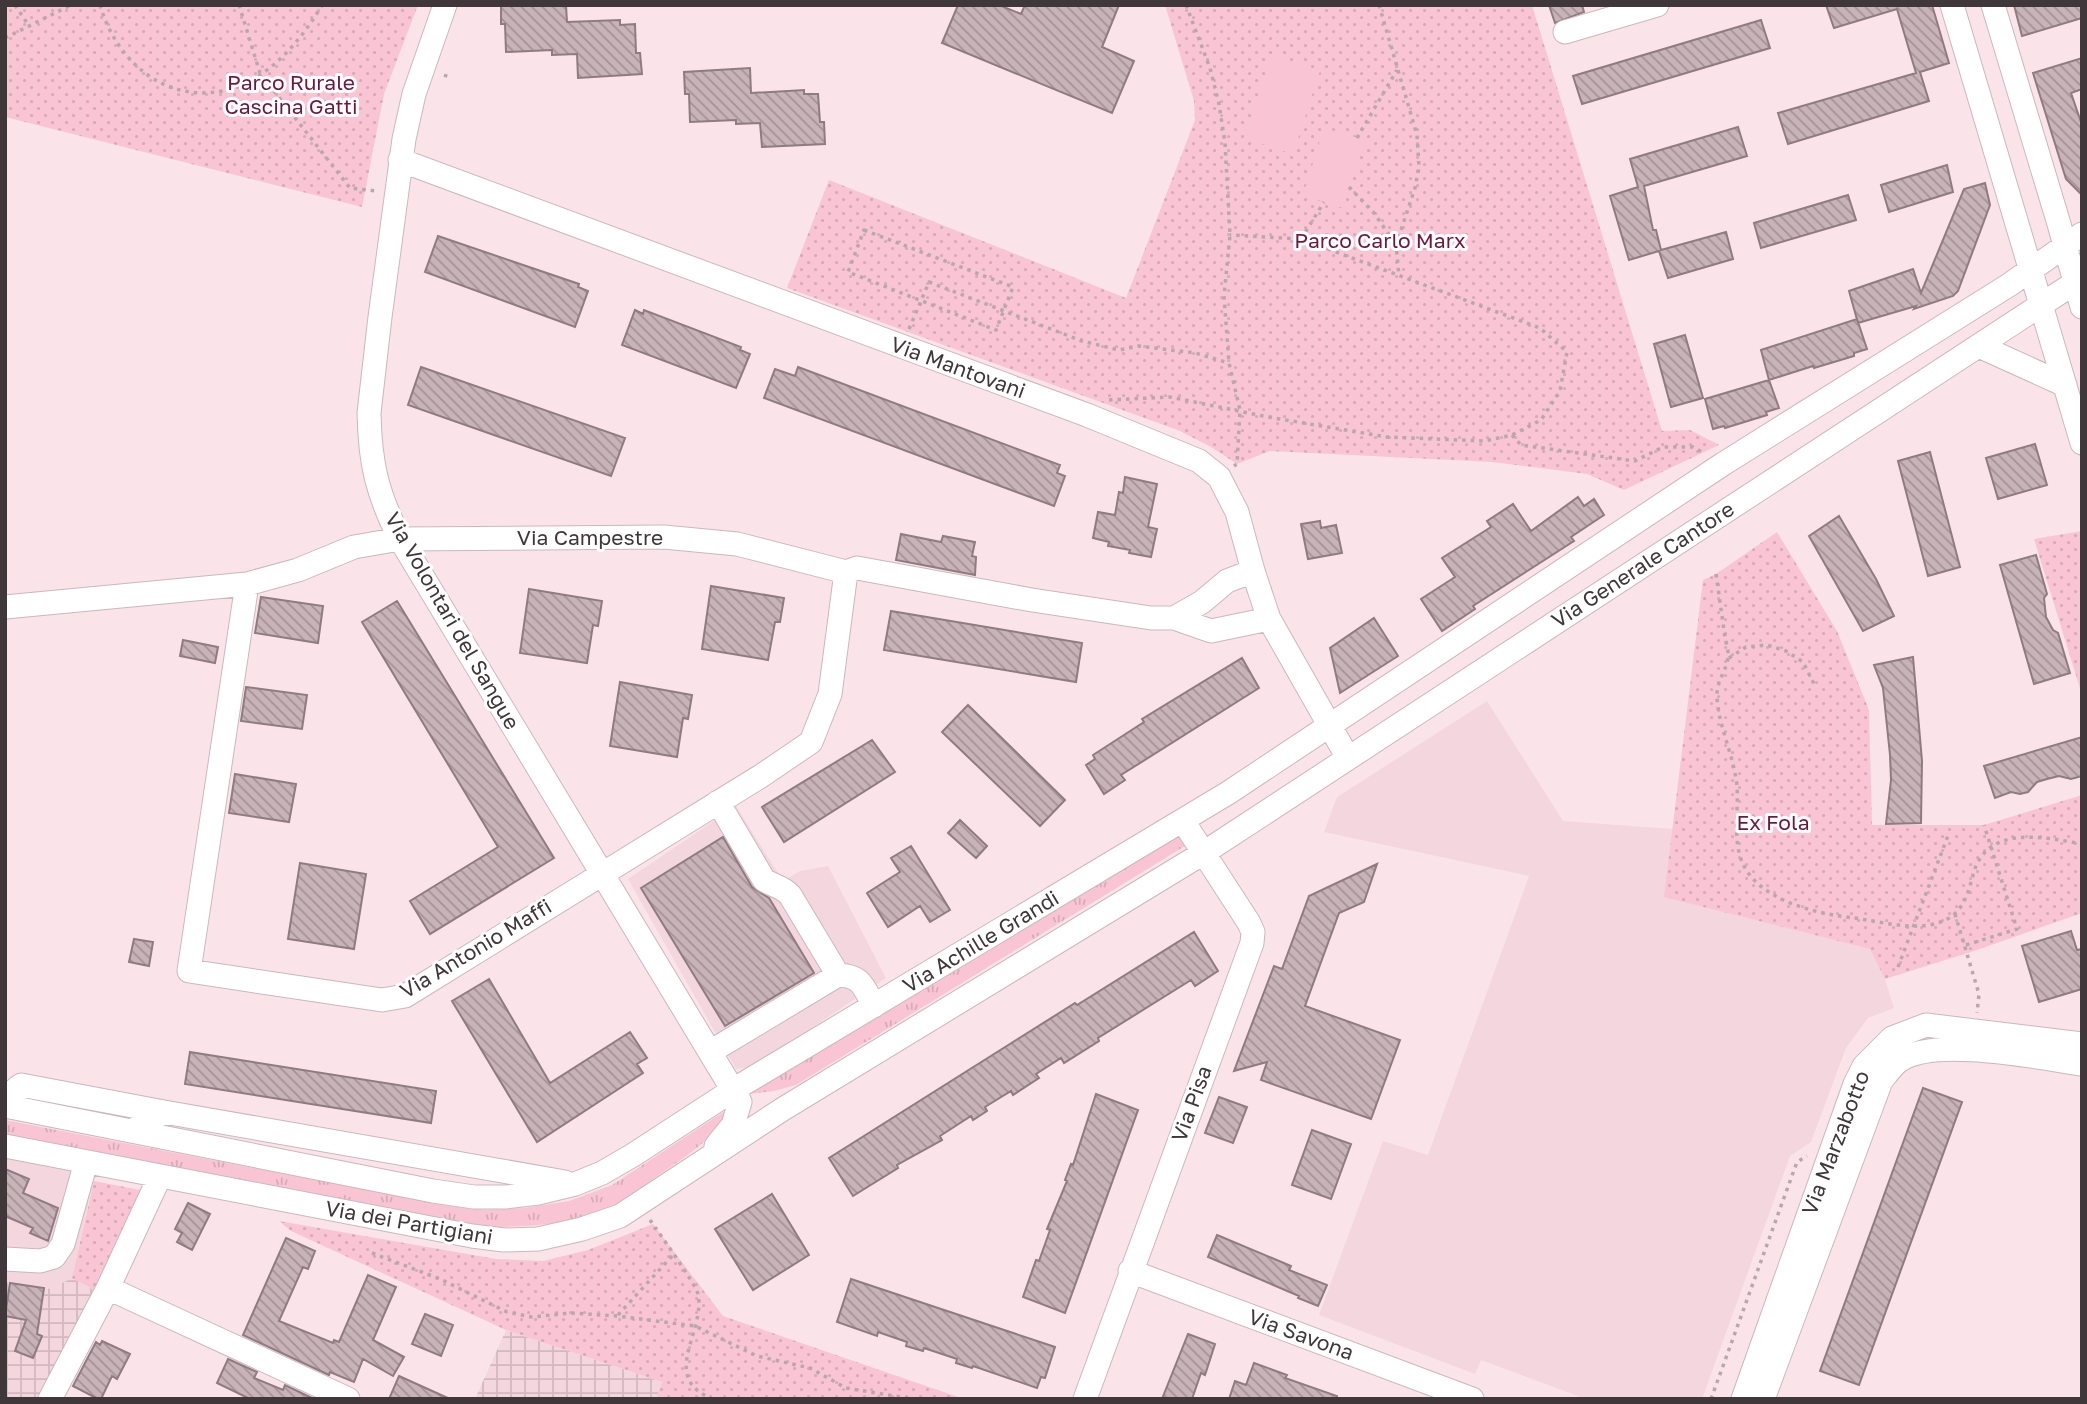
<svg xmlns="http://www.w3.org/2000/svg" width="2087" height="1404" viewBox="0 0 2087 1404" font-family="'Golos Text',sans-serif">
  <defs>
    <pattern id="industrial-grid" width="8" height="8" patternUnits="userSpaceOnUse" patternTransform="scale(1.75)"><rect width="8" height="8" fill="#f4d6df"/><path d="M0 4h8M4 0v8" fill="none" stroke="#d2b8c0"/></pattern>
    <pattern id="grass-tufts" width="24" height="20" patternUnits="userSpaceOnUse" patternTransform="scale(1.75)"><rect width="24" height="20" fill="#f9c5d4"/><path d="M3 7l-1-3M5 7V3M7 7l1-3M15 17l-1-3M17 17v-4M19 17l1-3" fill="none" stroke="#d6aab7"/></pattern>
    <pattern id="park-dots" width="8" height="8" patternUnits="userSpaceOnUse" patternTransform="scale(1.75)"><rect width="8" height="8" fill="#f9c5d4"/><path d="M2 2h.1M6 6h.1" fill="none" stroke="#d6aab7" stroke-width="1.8" stroke-linecap="round"/></pattern>
    <pattern id="building-back-hatch" width="6" height="6" patternUnits="userSpaceOnUse" patternTransform="scale(1.75)"><rect width="6" height="6" fill="#c8b3b9"/><path d="M-1 5l2 2M0 0l6 6M5-1l2 2" fill="none" stroke="#a49297"/></pattern>
  </defs>
  <rect width="100%" height="100%" fill="#fae4ea"/>
  <!-- built -->
  <path fill="#f4d6df" d="M1487,701L1563,821L1673,829L1665,897L1871,949L1885,979L1894,1008L1868,1018L1846,1048L1811,1142L1790,1156L1702,1399H1586L1481,1360L1475,1374L1319,1315L1383,1141L1428,1155L1529,876L1324,832L1337,797Z
    M736,806L783,881L800,871L828,866L886,978L754,1067L736,1069L628,879Z
    M5,1153L96,1169L72,1278L51,1289L5,1282Z"/>
  <!-- industrial -->
  <path fill="url(#industrial-grid)" d="M72,1278L99,1293L44,1399H5V1282L51,1289Z
    M506,1330L662,1382L656,1399H475Z"/>
  <!-- grass -->
  <path fill="url(#grass-tufts)" d="M1178,834L1185,846L796,1085L774,1091L748,1094Z
    M728,1109C715,1137 694,1151 669,1168C651,1180 634,1193 615,1204C577,1226 523,1227 480,1227L5,1134V1120L451,1206L485,1210L524,1208L569,1201L612,1185Z"/>
  <!-- park -->
  <path fill="url(#park-dots)" d="M5,5H418L384,94L362,207L5,117Z
    M1165,5H1532L1662,431L1690,430L1719,445L1624,490L1587,474L1492,462L1270,451L1237,464L1211,447L1180,431L787,288L829,180L1126,298L1195,120L1194,101Z
    M2082,531V695L2034,539Z
    M1777,532L1837,631L1869,710L1872,825H1984L2082,795V913L1974,951L1885,979L1870,949L1664,897L1703,580L1716,574Z
    M94,1181L140,1190L141,1198L94,1290L72,1278Z
    M279,1221L496,1259L543,1261L588,1250L653,1224L723,1316L964,1399H656L662,1382L506,1330L291,1231Z"/>
  <!-- pitch -->
  <path fill="#f9c5d4" d="M1272,55L1320,71L1293,154L1244,138Z
    M1324,128L1365,140L1343,208L1303,195Z"/>
  <!-- building -->
  <path fill="url(#building-back-hatch)" stroke="#8f7b81" stroke-width="2" d="M501,5H566L567,22L620,20V25L635,24L636,53H640L642,74L578,78L577,54L552,55V50L506,52L505,24H501Z
    M958,5H999L1021,14L1025,5H1119L1102,47L1134,61L1112,113L942,43Z
    M1549,5H1582L1584,12L1555,23Z
    M1826,5H1932L1949,63L1920,72L1929,101L1788,144L1778,113L1916,73L1897,9L1834,28Z
    M2014,5H2082V18L2022,36Z
    M1761,20L1770,48L1582,104L1573,76Z
    M2082,58V89L2071,93L2082,125V195L2066,179L2033,73Z
    M750,68L751,93L804,90V94H818L820,122H824L825,144L762,147L760,123L736,124V120L690,122L689,94H685L684,72Z
    M1738,127L1747,156L1644,186L1653,230H1656L1661,250L1726,232L1733,259L1668,278L1659,251L1629,260L1610,196L1638,187L1630,159Z
    M1947,165L1953,192L1889,212L1881,185Z
    M1985,183L1990,205L1958,291L1953,296L1914,309L1916,306L1858,323L1849,291L1913,269L1921,293L1964,189Z
    M1848,195L1856,220L1761,248L1754,223Z
    M438,236L579,284L578,287L588,291L575,327L425,272Z
    M635,310L643,314L644,310L741,347L740,350L750,354L736,388L622,345Z
    M1857,319L1867,349L1854,353V356L1814,368L1813,366L1769,380L1761,350Z
    M1685,335L1703,398L1671,407L1654,344Z
    M421,367L625,438L611,476L408,405Z
    M798,367L1060,465L1057,473L1065,476L1054,506L764,398L775,369L795,376Z
    M1769,380L1779,408L1766,412L1767,415L1725,428L1724,426L1713,429L1705,399Z
    M2035,444L2047,485L1998,499L1986,458Z
    M1930,452L1960,567L1928,576L1898,461Z
    M1125,477L1157,484L1148,527L1157,529L1151,557L1129,553L1130,550L1108,546L1109,542L1093,538L1098,512L1115,515L1119,492L1123,493Z
    M1578,497L1584,506L1594,499L1604,515L1571,537L1574,541L1473,606L1475,609L1442,631L1421,599L1455,577L1442,558L1491,527L1487,521L1513,504L1531,531Z
    M1839,516L1876,579L1894,616L1863,631L1809,536Z
    M1320,521L1321,528L1336,525L1342,553L1308,559L1301,524Z
    M901,534L941,542L943,536L975,542L972,556L976,557L975,575L896,560Z
    M2036,555L2047,594L2044,598L2046,617L2053,630L2058,633L2070,673L2034,684L2000,565Z
    M711,586L784,598L780,622H775L768,660L702,649Z
    M529,589L602,601L598,626L593,625L587,663L520,653Z
    M261,597L323,606L318,643L255,633Z
    M397,601L554,858L430,934L410,901L498,847L362,622Z
    M891,611L1082,643L1076,682L884,650Z
    M1374,618L1398,656L1340,693L1330,648Z
    M183,640L218,647L215,663L180,656Z
    M1913,657L1922,761L1921,823L1886,824L1891,780L1890,755L1883,688L1874,665Z
    M1242,658L1259,688L1121,775L1125,780L1104,794L1086,765L1095,759L1093,755L1144,722L1142,719Z
    M620,682L692,695L688,719L683,718L677,757L610,746Z
    M246,687L307,695L302,729L241,721Z
    M968,705L1065,800L1040,826L942,732Z
    M2082,737V776L2071,779L2059,776L2047,779L2037,782L2028,792L2020,794L2011,792L1995,798L1984,766Z
    M872,740L895,772L784,842L762,807Z
    M235,774L296,784L289,822L229,813Z
    M960,820L987,846L976,858L948,833Z
    M723,837L752,887L769,898L814,973L725,1026L641,888Z
    M911,846L950,910L930,922L920,906L888,927L867,893L900,872L891,858Z
    M300,863L366,874L354,949L288,939Z
    M1377,864L1364,902L1339,913L1305,1006L1400,1040L1371,1119L1261,1080L1267,1062L1234,1071L1274,966L1282,969L1309,896Z
    M2071,931L2077,950L2082,949V989L2039,1002L2022,946Z
    M1194,932L1218,971L1195,986L1191,980L1098,1038L1099,1041L1064,1063L1061,1058L1036,1074L1039,1078L1013,1095L1011,1091L985,1107L987,1111L973,1120L971,1116L940,1136L942,1140L897,1165L898,1168L853,1196L829,1158L1075,1003L1077,1005Z
    M134,939L153,942L149,966L129,962Z
    M489,979L550,1083L630,1032L647,1058L637,1064L643,1073L537,1142L452,1001Z
    M190,1052L436,1091L431,1123L185,1084Z
    M1923,1088L1962,1102L1859,1385L1820,1371Z
    M1096,1094L1138,1110L1065,1313L1023,1297L1036,1260L1039,1261L1050,1230L1047,1229L1067,1181L1065,1180L1071,1164L1073,1165Z
    M1219,1097L1247,1107L1233,1143L1205,1133Z
    M1312,1130L1351,1144L1331,1199L1292,1185Z
    M5,1169L29,1179L23,1193L58,1208L48,1241L30,1233L33,1228L5,1216Z
    M772,1194L809,1255L753,1290L715,1229Z
    M188,1203L210,1214L192,1250L177,1242L182,1233L175,1229Z
    M1217,1235L1291,1266L1289,1270L1327,1285L1318,1306L1298,1298L1299,1296L1208,1257Z
    M286,1238L315,1251L308,1269L303,1267L279,1321L333,1343L334,1340L339,1342L368,1275L396,1287L373,1340L404,1357L393,1376L363,1359L354,1382L330,1372L329,1375L243,1335Z
    M851,1279L1055,1347L1045,1378L1041,1377L1037,1388L973,1366L972,1368L956,1363L957,1359L924,1348L923,1351L906,1346L907,1342L878,1332L877,1336L837,1322Z
    M10,1283L44,1288L37,1334L42,1336L33,1358L15,1351L26,1320L5,1316Z
    M425,1314L453,1325L441,1356L412,1344Z
    M1188,1334L1215,1344L1205,1375L1201,1373L1192,1399H1162Z
    M102,1341L130,1354L117,1379L112,1376L101,1399H98L73,1386L96,1342L100,1345Z
    M228,1359L257,1372L254,1378L283,1390L285,1385L314,1399H250L217,1383Z
    M1254,1363L1287,1375L1285,1378L1337,1396L1336,1399H1229L1235,1381L1246,1385Z
    M399,1376L450,1399H389Z"/>
  <g fill="none" stroke-linecap="round" stroke-linejoin="round">
    <!-- minor casing -->
    <g stroke="#ccb7bd" stroke-width="25">
      <path id="minor" d="M445,5L414,94L404,139L380,317L369,413C370,464 377,493 400,539L740,1102L733,1125L716,1146
        M1952,5L2082,443
        M1993,5L2059,224L2082,307
        M1565,32L1657,5
        M400,160L1087,415L1199,461L1219,477L1237,512L1253,571L1269,619L1348,758
        M1979,346L2065,385
        M247,584L189,971L382,1000L405,996L761,776L811,742L830,694L846,572
        M5,607L247,584L298,570L354,547L400,539L664,537L737,544L846,572L857,568L1032,600L1151,618H1174L1211,631L1269,619
        M1174,618L1202,602L1227,581L1253,571
        M838,975C862,976 863,986 874,1006
        M710,1052L838,975L790,895C783,887 774,886 764,880L718,802
        M5,1098L21,1085L164,1112
        M5,1106L433,1191L474,1197H506L538,1193L575,1184L602,1173L633,1155L733,1090L1228,793L1723,464L2009,285L2082,234
        M132,1131L164,1112L565,1182
        M5,1146L472,1236L504,1240L538,1239L582,1229L620,1216L783,1109L1205,852L2082,278
        M5,1259L40,1261L54,1257L63,1244L86,1162
        M1130,1271L1472,1399
        M108,1288L348,1399
        M50,1399L108,1288L160,1176
        M1085,1399L1252,943L1253,932L1249,923L1183,821
        M1743,1399L1855,1084L1864,1066L1892,1038L1926,1025L2082,1044
        M1763,1399L1881,1081C1886,1075 1892,1066 1899,1061C1934,1036 2039,1058 2082,1064"/>
    </g>
    <!-- path -->
    <path stroke="#b8a7ac" stroke-width="3.5" stroke-dasharray="3.5 5" stroke-linecap="butt" d="M15,5L29,26
      M100,5C117,64 170,108 234,88C271,76 303,38 322,5
      M239,5L260,73L350,188L376,191
      M1186,5L1210,68L1219,104L1225,143L1230,235L1224,296L1229,363L1240,410L1237,464L1234,466
      M1379,5L1417,135L1419,167L1415,188L1396,245L1399,276
      M5,38L71,5
      M444,75L451,78
      M1357,138L1397,70
      M1349,187L1374,213L1396,245
      M864,230L1013,287L996,330L848,272Z
      M1301,239L1324,202
      M909,329L929,282L1082,341L1119,350L1139,346L1195,353L1229,363
      M1109,400L1170,397L1268,417L1387,437L1484,441L1512,435L1541,420L1560,391L1567,352L1540,328L1301,239L1230,235
      M1512,435L1521,445L1635,461L1663,447H1693L1702,452
      M1716,574C1719,595 1722,616 1725,637C1726,643 1729,652 1728,658C1726,672 1716,681 1717,698C1719,728 1734,756 1737,786C1739,815 1730,849 1749,874C1771,903 1819,914 1854,918C1884,922 1926,935 1952,916C1965,906 1969,890 1973,875C1986,824 2044,837 2082,844
      M1729,658L1746,647L1767,645L1786,651L1803,662L1814,684
      M1955,914L1979,994L1977,1013
      M1966,945L2017,929L1984,825
      M1898,967L1949,833
      M650,1220C659,1233 695,1283 698,1294C706,1332 658,1378 713,1399
      M372,1253L440,1279L507,1312L532,1317L571,1313L617,1316L695,1326L757,1356L810,1368L846,1388L913,1399
      M618,1315L673,1255
      M1711,1399L1797,1162L1807,1156"/>
    <!-- minor -->
    <use href="#minor" stroke="#fff" stroke-width="23"/>
  </g>
  <g text-anchor="middle" stroke-width="6" stroke-linejoin="round" paint-order="stroke">
    <!-- park labels -->
    <g font-size="21" fill="#6e183d" stroke="#fff">
      <text x="291" y="90">Parco Rurale<tspan x="291" dy="24">Cascina Gatti</tspan></text>
      <text x="1380" y="248">Parco Carlo Marx</text>
      <text x="1773" y="830">Ex Fola</text>
    </g>
    <!-- street labels -->
    <g font-size="21" fill="#40373a" stroke="#fff">
      <text transform="translate(958 368) rotate(20)" y="7">Via Mantovani</text>
      <text x="590" y="545">Via Campestre</text>
      <text transform="translate(1643 565) rotate(-33)" y="7">Via Generale Cantore</text>
      <text transform="translate(452 621) rotate(60)" y="7">Via Volontari del Sangue</text>
      <text transform="translate(981 942) rotate(-31)" y="7">Via Achille Grandi</text>
      <text transform="translate(476 949) rotate(-31)" y="7">Via Antonio Maffi</text>
      <text transform="translate(1192 1104) rotate(-70)" y="7">Via Pisa</text>
      <text transform="translate(1836 1143) rotate(-69)" y="7">Via Marzabotto</text>
      <text transform="translate(409 1223) rotate(10)" y="7">Via dei Partigiani</text>
      <text transform="translate(1301 1335) rotate(20)" y="7">Via Savona</text>
    </g>
  </g>
  <!-- border -->
  <rect width="2087" height="1404" fill="none" stroke="#40373a" stroke-width="14"/>
</svg>
